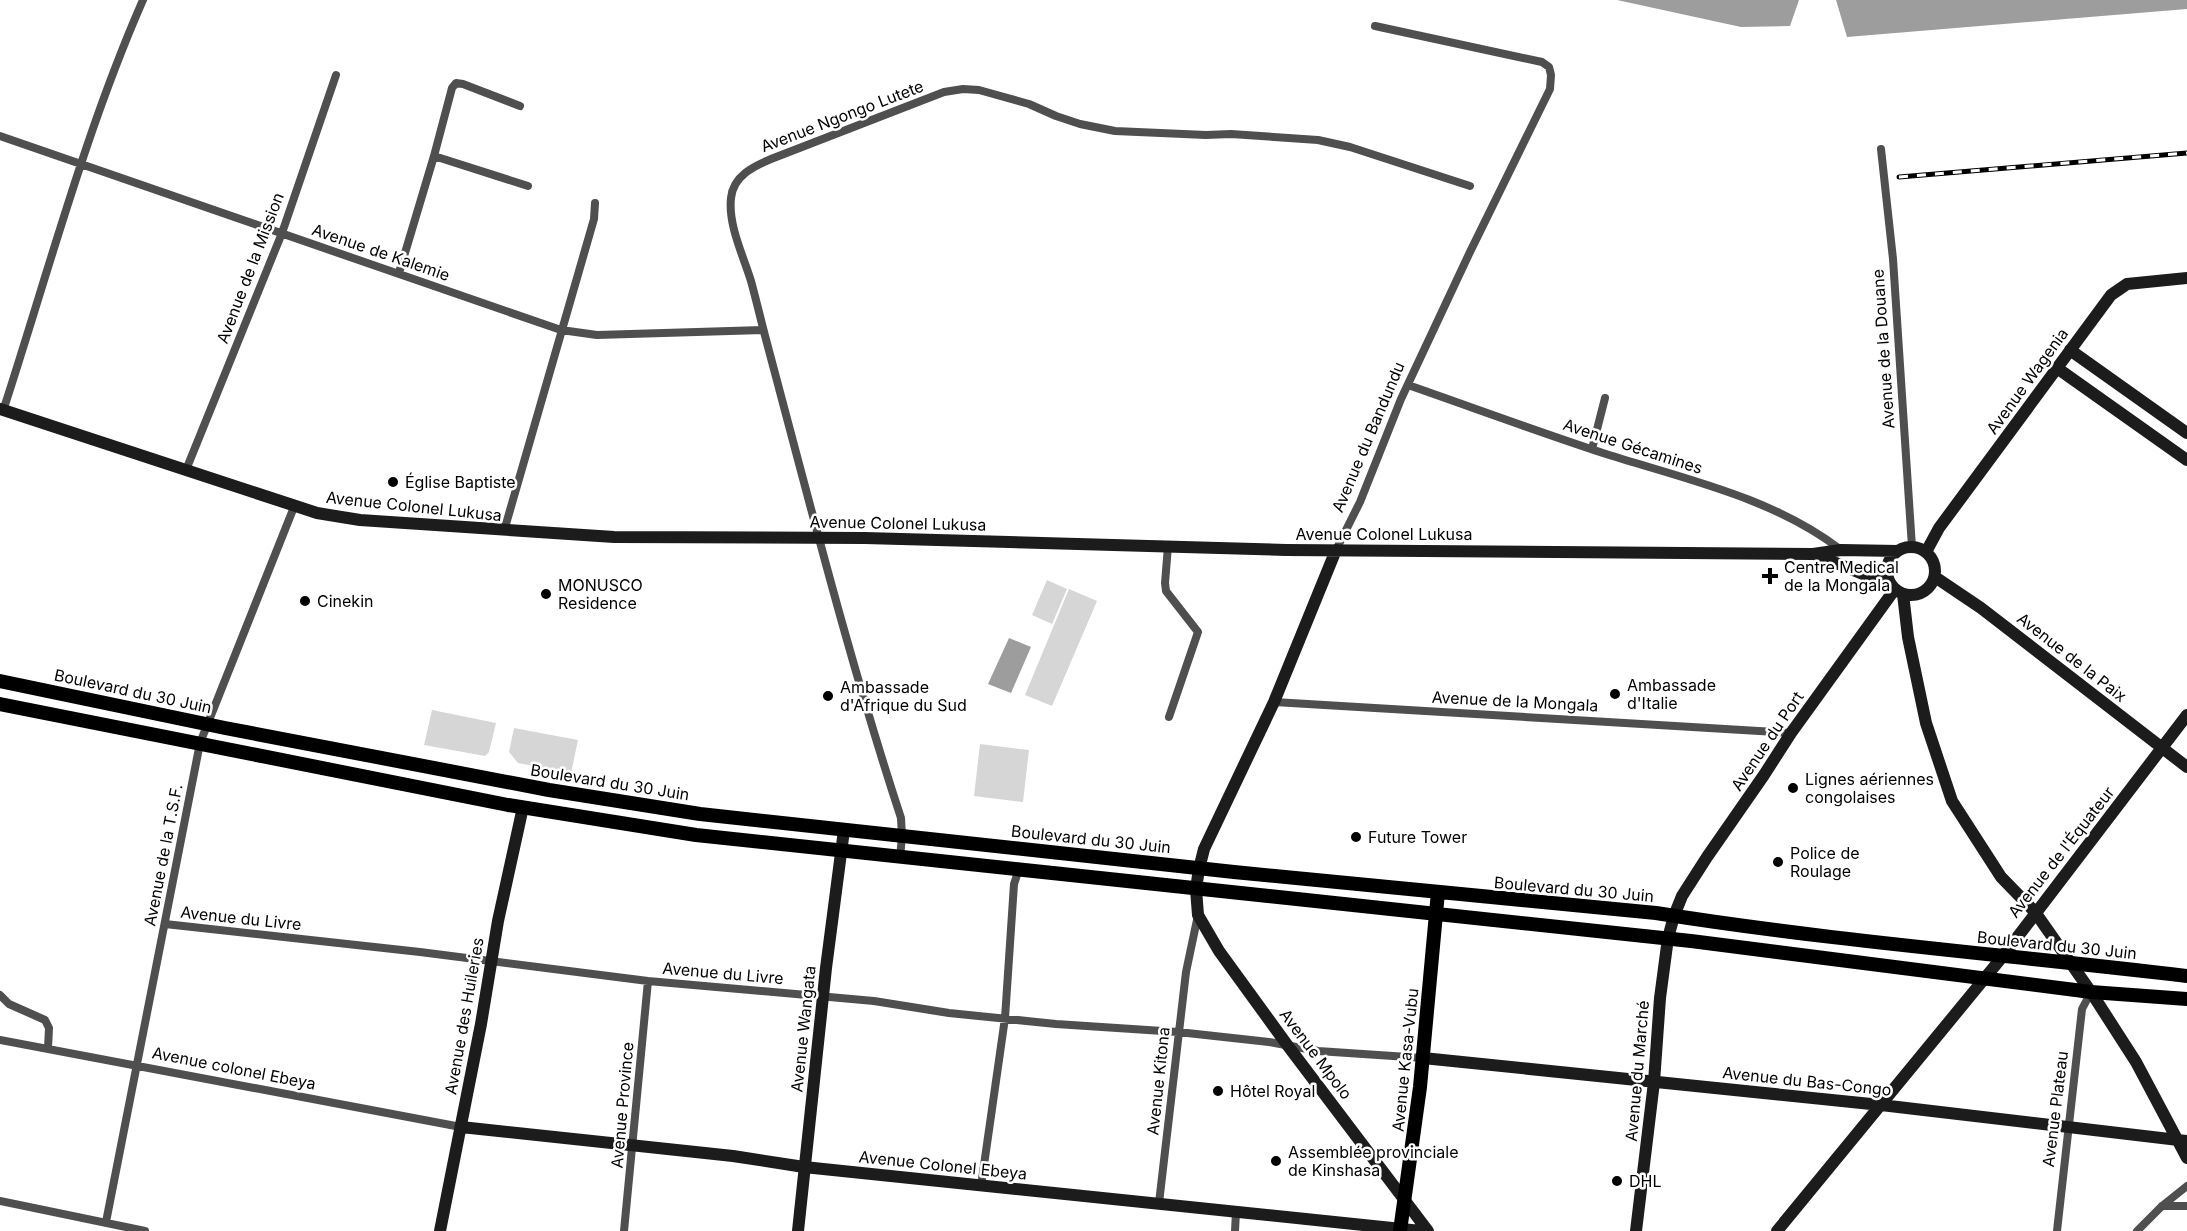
<svg xmlns="http://www.w3.org/2000/svg" width="2187" height="1231" viewBox="0 0 2187 1231" font-family="Inter,sans-serif">
  <rect width="100%" height="100%" fill="#fff"/>
  <!-- green -->
  <path fill="#d6d6d6" d="M1047,580L1067,589L1052,624L1032,615Z
    M1069,589L1097,601L1052,706L1025,695Z
    M432,710L496,723L489,752L485,756L424,745Z
    M514,728L578,740L571,773L518,763L509,752Z
    M980,744L1029,750L1023,802L974,796Z"/>
  <!-- water -->
  <path fill="#9d9d9d" d="M1617,0H1799L1790,26L1741,27Z
    M1836,0H2187V9L1847,37Z
    M1009,638L1031,647L1011,693L988,684Z"/>
  <g fill="none" stroke-linecap="round" stroke-linejoin="round">
    <!-- street -->
    <path stroke="#4f4f4f" stroke-width="8" d="M0,136L561,330L597,335L763,330
      M1881,149L1893,259L1912,547
      M434,156L452,88L456,83L463,84L520,106
      M399,273L434,156L528,186
      M1408,385C1474,408 1539,432 1606,454C1685,479 1774,498 1841,550
      M3,411C48,273 85,132 143,0
      M1592,449L1605,398
      M186,470L282,233L336,75
      M504,531L594,219L595,203
      M1168,546L1165,583L1166,591L1198,632L1169,717
      M1336,550L1360,502L1401,399L1469,254L1550,89L1551,75L1549,67L1542,62L1375,26
      M1274,702L1791,733
      M900,858L902,836L901,818C850,663 810,504 768,347C762,325 757,303 751,281C743,255 728,225 731,198C733,176 754,166 771,159L944,92L963,89L979,90L1029,104L1056,116L1080,124L1115,131L1206,135L1231,134L1318,140L1350,147L1470,186
      M165,924L420,952L648,981L874,1001L949,1013L1056,1024L1178,1032L1269,1042L1318,1051L1423,1058
      M0,995L9,1004L45,1020L49,1028L48,1048
      M0,1040L461,1127
      M981,1186L1005,1018L1014,884L1019,869
      M0,1201L145,1231
      M1159,1203L1186,972L1198,915
      M2162,1206H2187
      M106,1222L200,743L294,507
      M624,1231L648,981
      M1235,1231L1236,1212
      M2057,1231L2082,1009L2091,992
      M2137,1231L2162,1206L2187,1186"/>
    <!-- secondary -->
    <path stroke="#1c1c1c" stroke-width="12" d="M2070,350L2187,433
      M2057,368L2187,460
      M0,409L317,513L360,520L614,537L865,538L1286,550L1813,554L1841,550L1898,551
      M1887 571a24 24 0 1 1 48 0a24 24 0 1 1-48 0Z
      M1336,550L1274,702L1204,849L1199,869L1196,889L1198,915L1219,951L1288,1046L1428,1231
      M1926,552L1939,528L2111,295L2127,284L2187,278
      M1814,554L1892,586
      M1935,577L1981,608L2187,767
      M1903,594L1908,637L1926,723L1952,801L2001,877L2035,912L2091,992L2136,1062L2187,1158
      M1423,1058L1881,1105L2187,1141
      M461,1127L733,1156L804,1167L1421,1231
      M440,1231L481,1024L498,921L523,807
      M798,1231L826,968L844,830
      M1636,1231L1654,1082L1660,998L1668,938L1674,916L1682,896L1707,857L1764,775L1791,733L1895,589
      M1777,1231L2003,956L2187,715"/>
    <!-- primary -->
    <path stroke="#000" stroke-width="14" d="M0,681L225,728L549,790L700,814L1234,872L1656,913C1832,941 2010,955 2187,976
      M0,704L508,805L696,835L1691,941L2091,992L2187,999
      M1400,1231L1420,1087L1438,892"/>
    <!-- rail casing -->
    <g stroke="#000" stroke-width="5">
      <path id="rail" d="M1899,177L2187,153"/>
    </g>
    <!-- rail -->
    <use href="#rail" stroke="#fff" stroke-width="3" stroke-dasharray="9" stroke-linecap="butt"/>
  </g>
  <!-- markers -->
  <g fill="#000" stroke="#fff" stroke-width="2">
    <circle cx="393" cy="482" r="6"/>
    <path d="M1767 567h6v6h6v6h-6v6h-6v-6h-6v-6h6z"/>
    <circle cx="546" cy="594" r="6"/>
    <circle cx="305" cy="601" r="6"/>
    <circle cx="1615" cy="694" r="6"/>
    <circle cx="828" cy="696" r="6"/>
    <circle cx="1793" cy="788" r="6"/>
    <circle cx="1356" cy="837" r="6"/>
    <circle cx="1778" cy="862" r="6"/>
    <circle cx="1218" cy="1091" r="6"/>
    <circle cx="1276" cy="1161" r="6"/>
    <circle cx="1617" cy="1181" r="6"/>
  </g>
  <g text-anchor="middle" stroke-width="5" stroke-linejoin="round" paint-order="stroke">
    <!-- street labels -->
    <g font-size="16" fill="#000" stroke="#fff">
      <text transform="translate(842 116) rotate(-21)" y="6">Avenue Ngongo Lutete</text>
      <text transform="translate(381 252) rotate(19)" y="6">Avenue de Kalemie</text>
      <text transform="translate(250 268) rotate(-69)" y="6">Avenue de la Mission</text>
      <text transform="translate(1883 349) rotate(-94)" y="6">Avenue de la Douane</text>
      <text transform="translate(2027 381) rotate(-54)" y="6">Avenue Wagenia</text>
      <text transform="translate(1368 437) rotate(-67)" y="6">Avenue du Bandundu</text>
      <text transform="translate(1633 446) rotate(18)" y="6">Avenue Gécamines</text>
      <text transform="translate(414 506) rotate(6)" y="6">Avenue Colonel Lukusa</text>
      <text transform="translate(898 523) rotate(1)" y="6">Avenue Colonel Lukusa</text>
      <text x="1384" y="540">Avenue Colonel Lukusa</text>
      <text transform="translate(2072 657) rotate(38)" y="6">Avenue de la Paix</text>
      <text transform="translate(133 691) rotate(12)" y="6">Boulevard du 30 Juin</text>
      <text transform="translate(1515 701) rotate(3)" y="6">Avenue de la Mongala</text>
      <text transform="translate(1767 741) rotate(-56)" y="6">Avenue du Port</text>
      <text transform="translate(610 782) rotate(9)" y="6">Boulevard du 30 Juin</text>
      <text transform="translate(1091 839) rotate(6)" y="6">Boulevard du 30 Juin</text>
      <text transform="translate(2061 852) rotate(-52)" y="6">Avenue de l'Équateur</text>
      <text transform="translate(163 855) rotate(-79)" y="6">Avenue de la T.S.F.</text>
      <text transform="translate(1574 889) rotate(5)" y="6">Boulevard du 30 Juin</text>
      <text transform="translate(241 918) rotate(6)" y="6">Avenue du Livre</text>
      <text transform="translate(2057 945) rotate(6)" y="6">Boulevard du 30 Juin</text>
      <text transform="translate(723 973) rotate(5)" y="6">Avenue du Livre</text>
      <text transform="translate(464 1016) rotate(-80)" y="6">Avenue des Huileries</text>
      <text transform="translate(803 1029) rotate(-84)" y="6">Avenue Wangata</text>
      <text transform="translate(1316 1054) rotate(53)" y="6">Avenue Mpolo</text>
      <text transform="translate(1405 1060) rotate(-84)" y="6">Avenue Kasa-Vubu</text>
      <text transform="translate(234 1068) rotate(11)" y="6">Avenue colonel Ebeya</text>
      <text transform="translate(1637 1071) rotate(-85)" y="6">Avenue du Marché</text>
      <text transform="translate(1158 1081) rotate(-84)" y="6">Avenue Kitona</text>
      <text transform="translate(1807 1081) rotate(6)" y="6">Avenue du Bas-Congo</text>
      <text transform="translate(622 1105) rotate(-85)" y="6">Avenue Province</text>
      <text transform="translate(2055 1109) rotate(-83)" y="6">Avenue Plateau</text>
      <text transform="translate(943 1165) rotate(6)" y="6">Avenue Colonel Ebeya</text>
    </g>
    <!-- poi labels -->
    <g font-size="16" fill="#000" stroke="#fff" text-anchor="start">
      <text x="405" y="488">Église Baptiste</text>
      <text x="1784" y="573">Centre Medical<tspan x="1784" dy="18">de la Mongala</tspan></text>
      <text x="558" y="591">MONUSCO<tspan x="558" dy="18">Residence</tspan></text>
      <text x="317" y="607">Cinekin</text>
      <text x="1627" y="691">Ambassade<tspan x="1627" dy="18">d'Italie</tspan></text>
      <text x="840" y="693">Ambassade<tspan x="840" dy="18">d'Afrique du Sud</tspan></text>
      <text x="1805" y="785">Lignes aériennes<tspan x="1805" dy="18">congolaises</tspan></text>
      <text x="1368" y="843">Future Tower</text>
      <text x="1790" y="859">Police de<tspan x="1790" dy="18">Roulage</tspan></text>
      <text x="1230" y="1097">Hôtel Royal</text>
      <text x="1288" y="1158">Assemblée provinciale<tspan x="1288" dy="18">de Kinshasa</tspan></text>
      <text x="1629" y="1187">DHL</text>
    </g>
  </g>
</svg>
